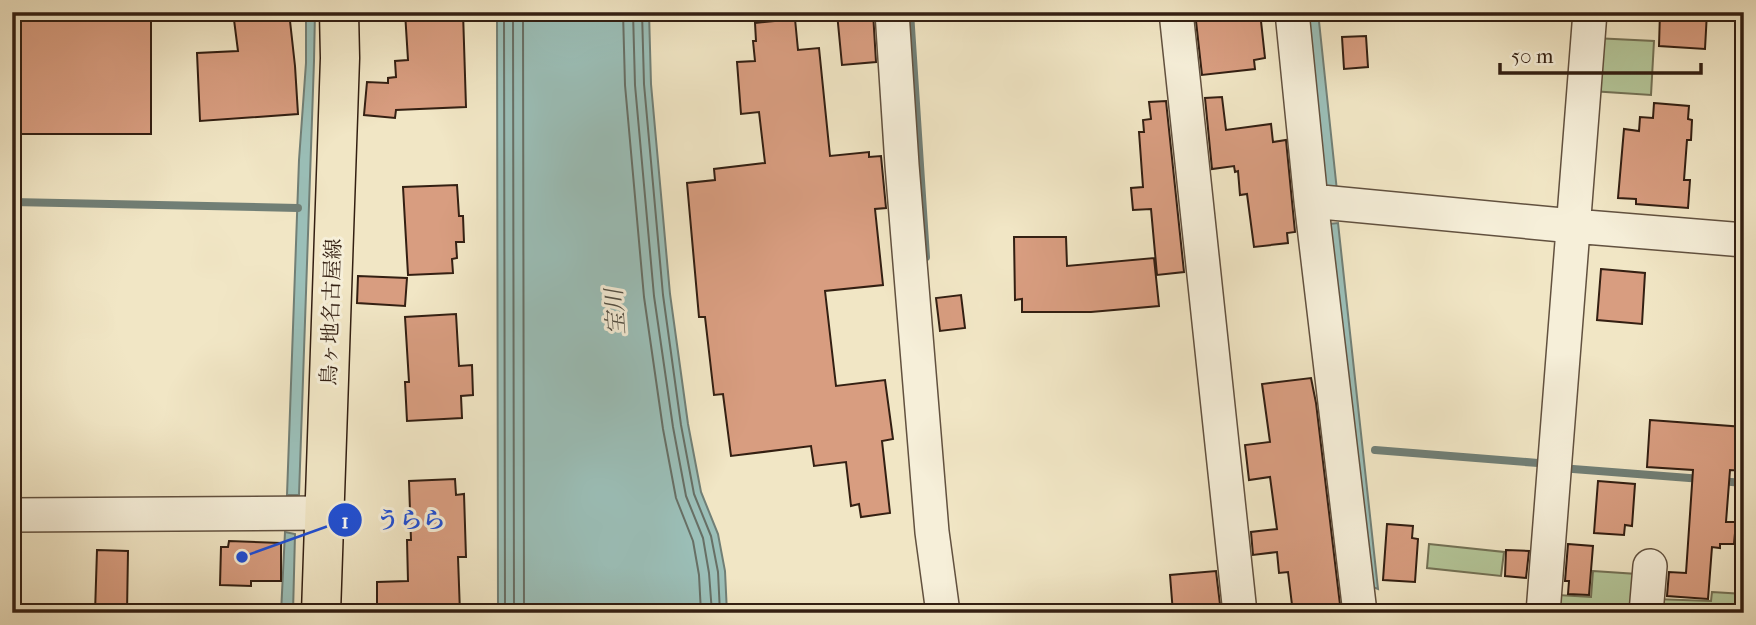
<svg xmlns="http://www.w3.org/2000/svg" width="1756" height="625" viewBox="0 0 1756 625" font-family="'IM FELL French Canon','Noto Serif JP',serif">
  <rect width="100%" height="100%" fill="#f1e6c5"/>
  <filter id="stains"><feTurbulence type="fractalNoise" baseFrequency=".00286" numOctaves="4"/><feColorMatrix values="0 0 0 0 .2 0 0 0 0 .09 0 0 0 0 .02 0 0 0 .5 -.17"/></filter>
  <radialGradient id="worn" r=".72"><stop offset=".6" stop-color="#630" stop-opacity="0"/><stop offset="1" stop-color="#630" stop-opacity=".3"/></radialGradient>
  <!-- green -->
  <path fill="#b4c699" stroke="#747256" stroke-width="2" d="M1594,38L1654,41L1651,95L1591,91Z
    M1429,544L1504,552L1501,576L1427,568Z
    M1593,571L1637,574L1634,613H1556L1558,595L1591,597Z
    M1712,592L1744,594V613H1652L1654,599L1711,601Z"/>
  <!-- water -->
  <path fill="#9bbfb8" stroke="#717f76" stroke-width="2" d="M306,12H315L314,61L299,495H287L299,160L306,63Z
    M497,12H649L651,84L670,294L688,424L701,492L718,534L725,571L727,613H498Z
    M1307,12H1318L1337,191H1325Z
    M1338,223L1378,589L1370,586L1329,224Z
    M285,532L295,534L293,613H281Z"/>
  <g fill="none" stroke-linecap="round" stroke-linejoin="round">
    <!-- shore -->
    <path stroke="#676f65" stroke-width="2" d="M504,12L505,613
      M513,12L514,613
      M523,12L524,613
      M623,12L625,85L644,297L663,429L676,498L693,541L699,575L701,613
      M633,12L635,85L654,296L673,427L686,496L703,538L709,573L712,613
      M642,12L644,84L663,295L681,425L694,494L711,536L718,572L720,613"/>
    <!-- stream -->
    <path stroke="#717f76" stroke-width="8" d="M910,12L926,257
      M12,202L298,208
      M1375,450L1538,463
      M1573,469L1702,479
      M1719,481L1744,483"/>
  </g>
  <!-- building -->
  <path fill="#d89d80" stroke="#331f12" stroke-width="2" d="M12,12H151V134H12Z
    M233,12H289L295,66L298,114L200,121L197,53L238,51Z
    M405,12H463L466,107L396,110L395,118L364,115L367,82L388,83V78L396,77L395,61L408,60Z
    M852,12H873L876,62L842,65L837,13Z
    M1195,12H1260L1265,58L1254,60L1255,69L1202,75Z
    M1660,12H1707L1705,49L1659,46Z
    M795,19L798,50L819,48L830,156L869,152V157L881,156L886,208L875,209L883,285L825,291L836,386L885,380L893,439L882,441L890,513L861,517L859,504L851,506L846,462L814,466L811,446L731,456L723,394L714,395L705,317H699L687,183L715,180L714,169L765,163L759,112L741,114L737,62L755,61L753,41H756L755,23Z
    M1366,36L1368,67L1344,69L1342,37Z
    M1222,97L1226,130L1271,124L1273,142L1286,140L1295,232L1287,233L1288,243L1254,247L1247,194L1240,195L1238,171L1235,172L1234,166L1212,169L1205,98Z
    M1166,101L1184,272L1157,275L1151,209L1133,210L1131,188L1143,187L1139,132H1144L1143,120L1151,119L1149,102Z
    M1654,103L1689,106L1688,119L1692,120L1691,140H1687L1684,180H1690L1688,208L1636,204V199L1618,198L1624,129L1639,131L1640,117L1653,118Z
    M457,185L459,216H463L464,242H456L457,258L452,259L453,273L408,275L403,187Z
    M1014,237H1066L1067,266L1154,258L1159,306L1091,312H1022V299L1015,300Z
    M1601,269L1645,273L1642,324L1597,320Z
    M358,276L407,278L405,306L357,303Z
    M961,295L965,328L940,331L936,298Z
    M456,314L459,366L472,365L473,395L461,396L462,418L407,421L405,382H409L405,317Z
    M1311,378L1316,403L1341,613H1293L1288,572L1279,573L1277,552L1253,555L1251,532L1277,529L1270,477L1249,480L1245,445L1270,442L1262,384Z
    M1650,420L1744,427V471L1730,470L1726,522H1736L1734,544H1720V548L1712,547L1708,599L1667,596L1669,572L1686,573L1693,470L1647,467Z
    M455,479L456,495L464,494L466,557H458L460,613H380V609H377V582L408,581L407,540H411L409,481Z
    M1598,481L1635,484L1632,526L1625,525L1624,535L1594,533Z
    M1387,524L1413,526L1412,538L1418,539L1415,582L1383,580Z
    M229,541L281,543V581H251V586L220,585L221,547H228Z
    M1568,544L1593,546L1589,595L1568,594L1569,581H1565Z
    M97,550L128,551L127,613H95Z
    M1506,550L1529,551L1526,578L1505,576Z
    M1216,571L1221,613H1173L1170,575Z"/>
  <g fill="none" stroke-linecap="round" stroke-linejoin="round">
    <!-- minor casing -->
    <g stroke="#62513f" stroke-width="36">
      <path id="minor" d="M892,12L902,165L932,532L943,613
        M1176,12L1240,613
        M1292,12L1311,201L1360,613
        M1311,201L1573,226L1744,240
        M12,515L324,513
        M1543,613L1590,12
        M1646,613L1650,566"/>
    </g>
    <!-- major casing -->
    <g stroke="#331f12" stroke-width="41">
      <path id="major" d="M321,613L340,58L339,12"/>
    </g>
    <!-- minor -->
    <use href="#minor" stroke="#f6efd9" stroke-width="33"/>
    <!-- major -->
    <use href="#major" stroke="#f1e6c5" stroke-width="38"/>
  </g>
  <g text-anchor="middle" stroke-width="6" stroke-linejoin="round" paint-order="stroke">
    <!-- street labels -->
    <g font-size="21" fill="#331f12" stroke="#f6efd9">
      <text transform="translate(331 312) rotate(-88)" y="7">鳥ヶ地名古屋線</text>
    </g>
    <!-- water labels -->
    <g font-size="23" font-style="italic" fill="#524f44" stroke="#f6efd9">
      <text transform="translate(615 312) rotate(-94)" y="8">宝川</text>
    </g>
  </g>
  <!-- callouts -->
  <path fill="none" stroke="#1d4ed8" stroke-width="2.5" d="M242 557L345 520"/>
  <g fill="#1d4ed8" stroke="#f6efd9" stroke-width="2.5">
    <circle cx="242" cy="557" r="7"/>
    <circle cx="345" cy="520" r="18"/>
  </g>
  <g font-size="21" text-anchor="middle" font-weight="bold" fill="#fff">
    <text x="345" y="528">1</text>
  </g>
  <g font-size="23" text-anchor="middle" font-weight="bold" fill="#1d4ed8" stroke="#f6efd9" stroke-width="6" stroke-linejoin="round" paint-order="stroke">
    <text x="411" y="528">うらら</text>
  </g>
  <!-- margin -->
  <rect width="1756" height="625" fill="none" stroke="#f1e6c5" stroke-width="42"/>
  <rect x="14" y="14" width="1728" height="597" fill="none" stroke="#331f12" stroke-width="3.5"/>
  <rect x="21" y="21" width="1714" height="583" fill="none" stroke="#331f12" stroke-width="2"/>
  <!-- scale -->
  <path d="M1500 63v10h201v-10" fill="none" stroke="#331f12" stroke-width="3.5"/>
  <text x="1511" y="63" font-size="21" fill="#331f12" stroke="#f6efd9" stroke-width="5" paint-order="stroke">50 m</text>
  <rect width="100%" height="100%" filter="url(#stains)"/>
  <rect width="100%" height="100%" fill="url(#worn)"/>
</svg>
